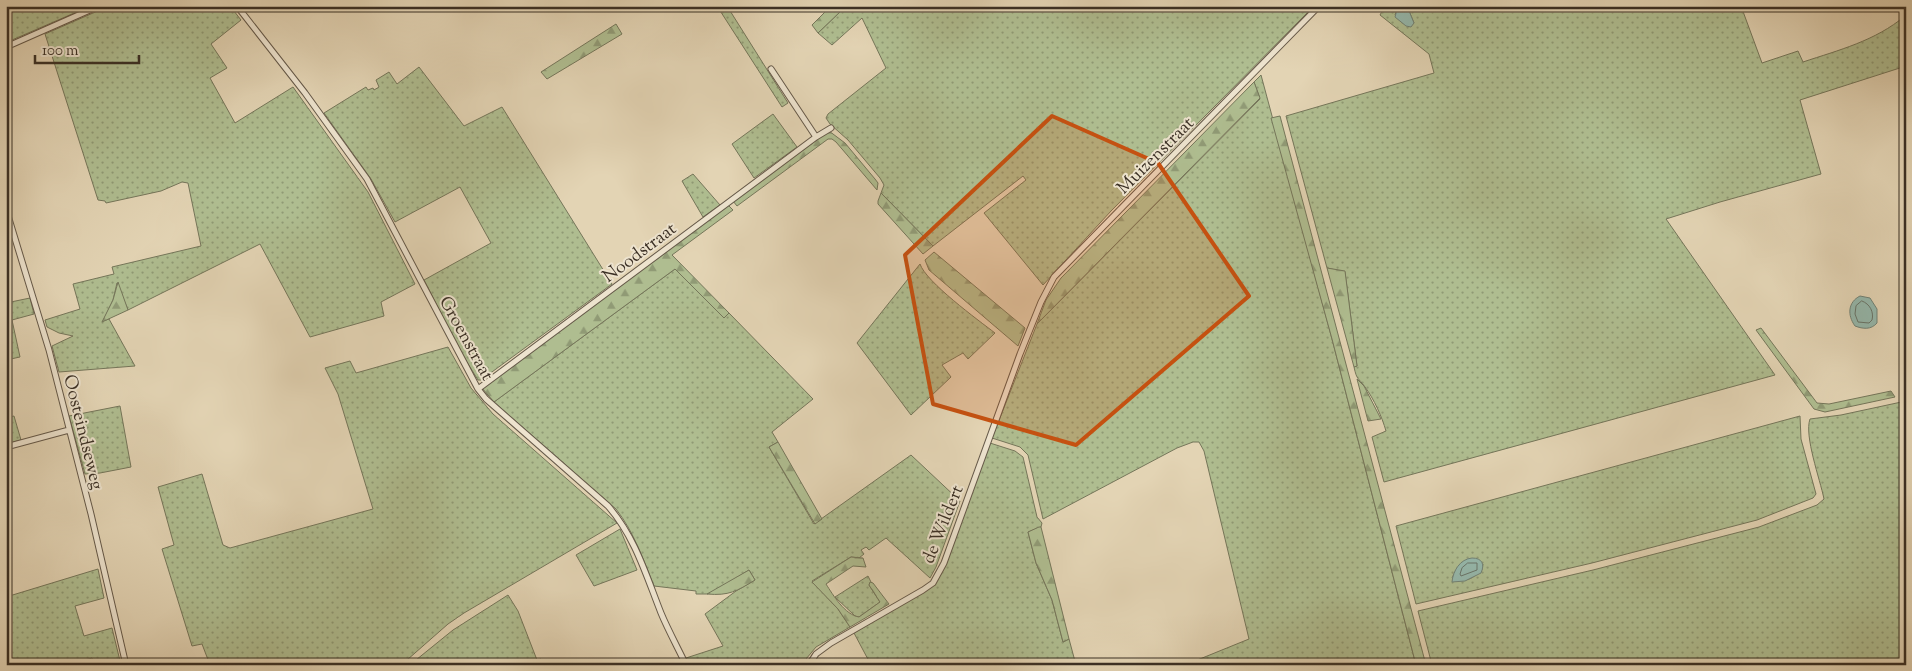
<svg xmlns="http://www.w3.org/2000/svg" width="1912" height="671" viewBox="0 0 1912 671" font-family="'Sorts Mill Goudy',serif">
  <defs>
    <pattern id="grass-dots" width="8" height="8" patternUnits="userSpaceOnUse" patternTransform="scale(1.25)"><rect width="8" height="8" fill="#afbd90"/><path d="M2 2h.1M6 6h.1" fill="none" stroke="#909a75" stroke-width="1.8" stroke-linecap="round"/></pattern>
    <pattern id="forest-firs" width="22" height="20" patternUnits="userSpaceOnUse" patternTransform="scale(1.25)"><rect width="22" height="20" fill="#afbd90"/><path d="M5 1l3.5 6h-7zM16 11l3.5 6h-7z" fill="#909a75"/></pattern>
  </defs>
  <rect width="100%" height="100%" fill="#e3d4b4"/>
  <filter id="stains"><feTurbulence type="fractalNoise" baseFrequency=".004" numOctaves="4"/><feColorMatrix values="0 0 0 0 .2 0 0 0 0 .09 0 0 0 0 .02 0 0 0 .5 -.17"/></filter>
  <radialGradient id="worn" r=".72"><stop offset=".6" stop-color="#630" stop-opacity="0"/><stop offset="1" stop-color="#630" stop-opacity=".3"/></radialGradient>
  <!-- grass -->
  <path fill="url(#grass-dots)" stroke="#75765a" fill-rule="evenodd" d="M6,6H77L79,11L12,40L6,28Z
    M109,6H230L241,20L211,44L227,68L210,78L235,123L293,87L368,192L415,284L381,302L384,316L310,337L260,244L128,310L117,283L113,300L103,321L109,319L135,366L59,372L52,346L73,336L59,333L47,327L45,320L80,309L73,284L114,274L112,267L201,246L188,183L182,182L161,191L106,203L105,201L98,200L45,34Z
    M717,6H727L788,103L782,107Z
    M842,6H1313V7L1111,211L1043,285L984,213L1026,180L1023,176L933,246L881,193L884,185L880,178L848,140L830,124L826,118L828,114L886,68L862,18L832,45L818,33L843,9Z
    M1385,6H1398L1395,15L1414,23L1407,6H1741L1762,63L1798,51L1803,62C1839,50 1875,41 1905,16L1906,66L1800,100L1821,174L1720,202L1666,219L1775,375L1384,482L1372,437L1386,431C1382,417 1374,399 1365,387C1358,377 1357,381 1354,367L1357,366L1345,272L1327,268L1286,116L1434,73L1429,54L1380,15Z
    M419,67L464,126L502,107L612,284L481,380H478L460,351L424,280L491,243L460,187L395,222L371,179L324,113L366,87L368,90L373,88L374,90L379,87L376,80L389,72L397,84Z
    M1261,75L1332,339L1416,665H1185L1249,639L1204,451L1199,442H1193L1177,448L1043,519L1028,455L1020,447L992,438L1037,324L1260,99L1254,82Z
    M773,114L797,147L754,178L732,144Z
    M693,174L720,205L703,217L682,181Z
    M920,264C926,282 978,320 995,333L968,359L963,353L942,365L951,377L911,415L857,343Z
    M675,269L724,318L729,313L813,399L772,432L778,442L769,447L814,524L911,455L960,501L936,567L930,578L886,538L869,550L866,547L861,550L864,554L859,558L851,557L812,581L838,609L850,627L816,647L801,665H690L686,658L723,646L705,614L736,591L755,580L749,570L714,592L707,594H696V591L654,586C643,559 634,532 616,509L494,402Z
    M30,298L34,314L12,320L20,357L6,360V303Z
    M448,347L471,388L493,414L617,523L464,613L448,624L407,660L411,664L453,630L508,595L518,611L537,660L541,659L543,665H210L202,644L192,646L162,549L174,545L158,487L202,474L223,545L230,548L373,509L338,394L325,368L350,361L356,373Z
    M1906,401V665H1432L1418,611L1593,570L1759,527L1817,505L1824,499C1820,479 1804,436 1810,419L1841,415Z
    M120,406L131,467L100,473L85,474L69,416Z
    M14,416L21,440L6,444V418Z
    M1800,416L1801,439L1816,494L1813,498L1757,520L1592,563L1416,604L1396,526ZM1483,564L1482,570C1470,580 1468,582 1452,578L1456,570Z
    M990,443L1015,451L1023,457L1037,517L1042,523L1041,527L1028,532L1036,563L1052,600L1063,642L1069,639L1076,665H871L854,633L933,586L941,574Z
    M620,529L637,570L594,586L576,555Z
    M98,569L104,598L75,606L84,636L112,628L121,665H94L92,658L69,665H6V597Z
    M868,576L871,582L869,585L880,602L859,617L855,616L835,597Z"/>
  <!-- forest -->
  <path fill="url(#forest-firs)" stroke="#75765a" d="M831,6H842L843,9L818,33L812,25Z
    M616,24L622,34L547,79L541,72Z
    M1254,82L1260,98L1037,324L1046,300L1061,278Z
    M1280,116L1426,665H1416L1332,339L1271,118Z
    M829,131L845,143L875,179L878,183L877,190L836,142L832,139H828L737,206L733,201Z
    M881,193L933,246L923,254L878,204V201Z
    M728,205L733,210L672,255L729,313L724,318L675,269L494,402L482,388Z
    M934,252L1025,328L1018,346L929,270L925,260Z
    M1327,268L1345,271L1357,366L1354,367Z
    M118,282L128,310L102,322L113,300Z
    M1761,328L1817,403L1829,404L1891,391L1895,397L1825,412L1814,409L1756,330Z
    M1357,379L1364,386L1381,419L1368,421Z
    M778,442L822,519L815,524L769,447Z
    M1039,527H1041L1069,639L1063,642L1052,600L1036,563L1028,532Z
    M851,557L863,558L866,567L853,566L826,584C833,595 845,615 859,617L880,602L869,585L870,582L873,583L889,604L850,627L838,609L812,582Z
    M749,570L755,580C737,591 729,596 707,594Z"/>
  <!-- water -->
  <path fill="#95b8ac" stroke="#718276" d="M1398,6H1407L1414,23L1411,27L1406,26L1395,17Z
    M1860,296L1870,298L1877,309V323C1871,330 1863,329 1855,326C1847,315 1848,302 1860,296Z
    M1472,558C1482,558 1485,564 1481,573L1465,581L1452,582C1453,571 1460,559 1472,558Z"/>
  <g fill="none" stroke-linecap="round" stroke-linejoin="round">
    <!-- shore -->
    <path stroke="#687468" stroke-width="1" d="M1862,301C1870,304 1874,312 1872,320L1869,323L1858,322L1855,314L1856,306Z
      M1468,563H1477V570L1461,576L1460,574L1462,568Z"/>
    <!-- minor casing -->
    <g stroke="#655949" stroke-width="7">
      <path id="minor" d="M237,6L305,93L367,179L478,389L486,399L608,506C635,537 646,575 661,613C668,630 678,648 686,665
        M6,47L99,6
        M771,69L816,137
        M6,209L49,350L91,514L126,665
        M478,389L816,137L831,128
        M6,447L69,430
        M809,665L816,654L831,643L923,590L933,583L944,563L1020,354L1041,302L1054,277L1319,6"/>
    </g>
    <!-- minor -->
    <use href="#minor" stroke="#ede3ce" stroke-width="5"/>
  </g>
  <!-- marked area -->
  <path fill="#c55111" fill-opacity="0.2" stroke="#c55111" stroke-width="4" stroke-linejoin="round" d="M1052,116L1158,163L1249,296L1076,445L933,404L905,255Z"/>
  <g text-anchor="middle" stroke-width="4" stroke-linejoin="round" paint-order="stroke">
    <!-- street labels -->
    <g font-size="18" fill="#3b3025" stroke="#ede3ce">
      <text transform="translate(1155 155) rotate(-45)" y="6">Muizenstraat</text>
      <text transform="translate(639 252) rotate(-37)" y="6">Noodstraat</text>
      <text transform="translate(467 338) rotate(61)" y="6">Groenstraat</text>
      <text transform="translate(84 432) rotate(76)" y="6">Oosteindseweg</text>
      <text transform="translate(942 524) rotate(-68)" y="6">de Wildert</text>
    </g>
  </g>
  <!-- margin -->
  <rect width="1912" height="671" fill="none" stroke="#e3d4b4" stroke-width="25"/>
  <rect x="8" y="8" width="1897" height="656" fill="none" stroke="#3b3025" stroke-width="2.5"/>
  <rect x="12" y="12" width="1887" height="646" fill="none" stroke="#3b3025"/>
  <!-- scale -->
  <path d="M35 55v8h104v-8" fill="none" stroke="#3b3025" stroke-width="2.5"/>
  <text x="42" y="55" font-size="15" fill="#3b3025" stroke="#ede3ce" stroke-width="4" paint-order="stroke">100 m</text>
  <rect width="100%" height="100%" filter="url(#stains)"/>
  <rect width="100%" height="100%" fill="url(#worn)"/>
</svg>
